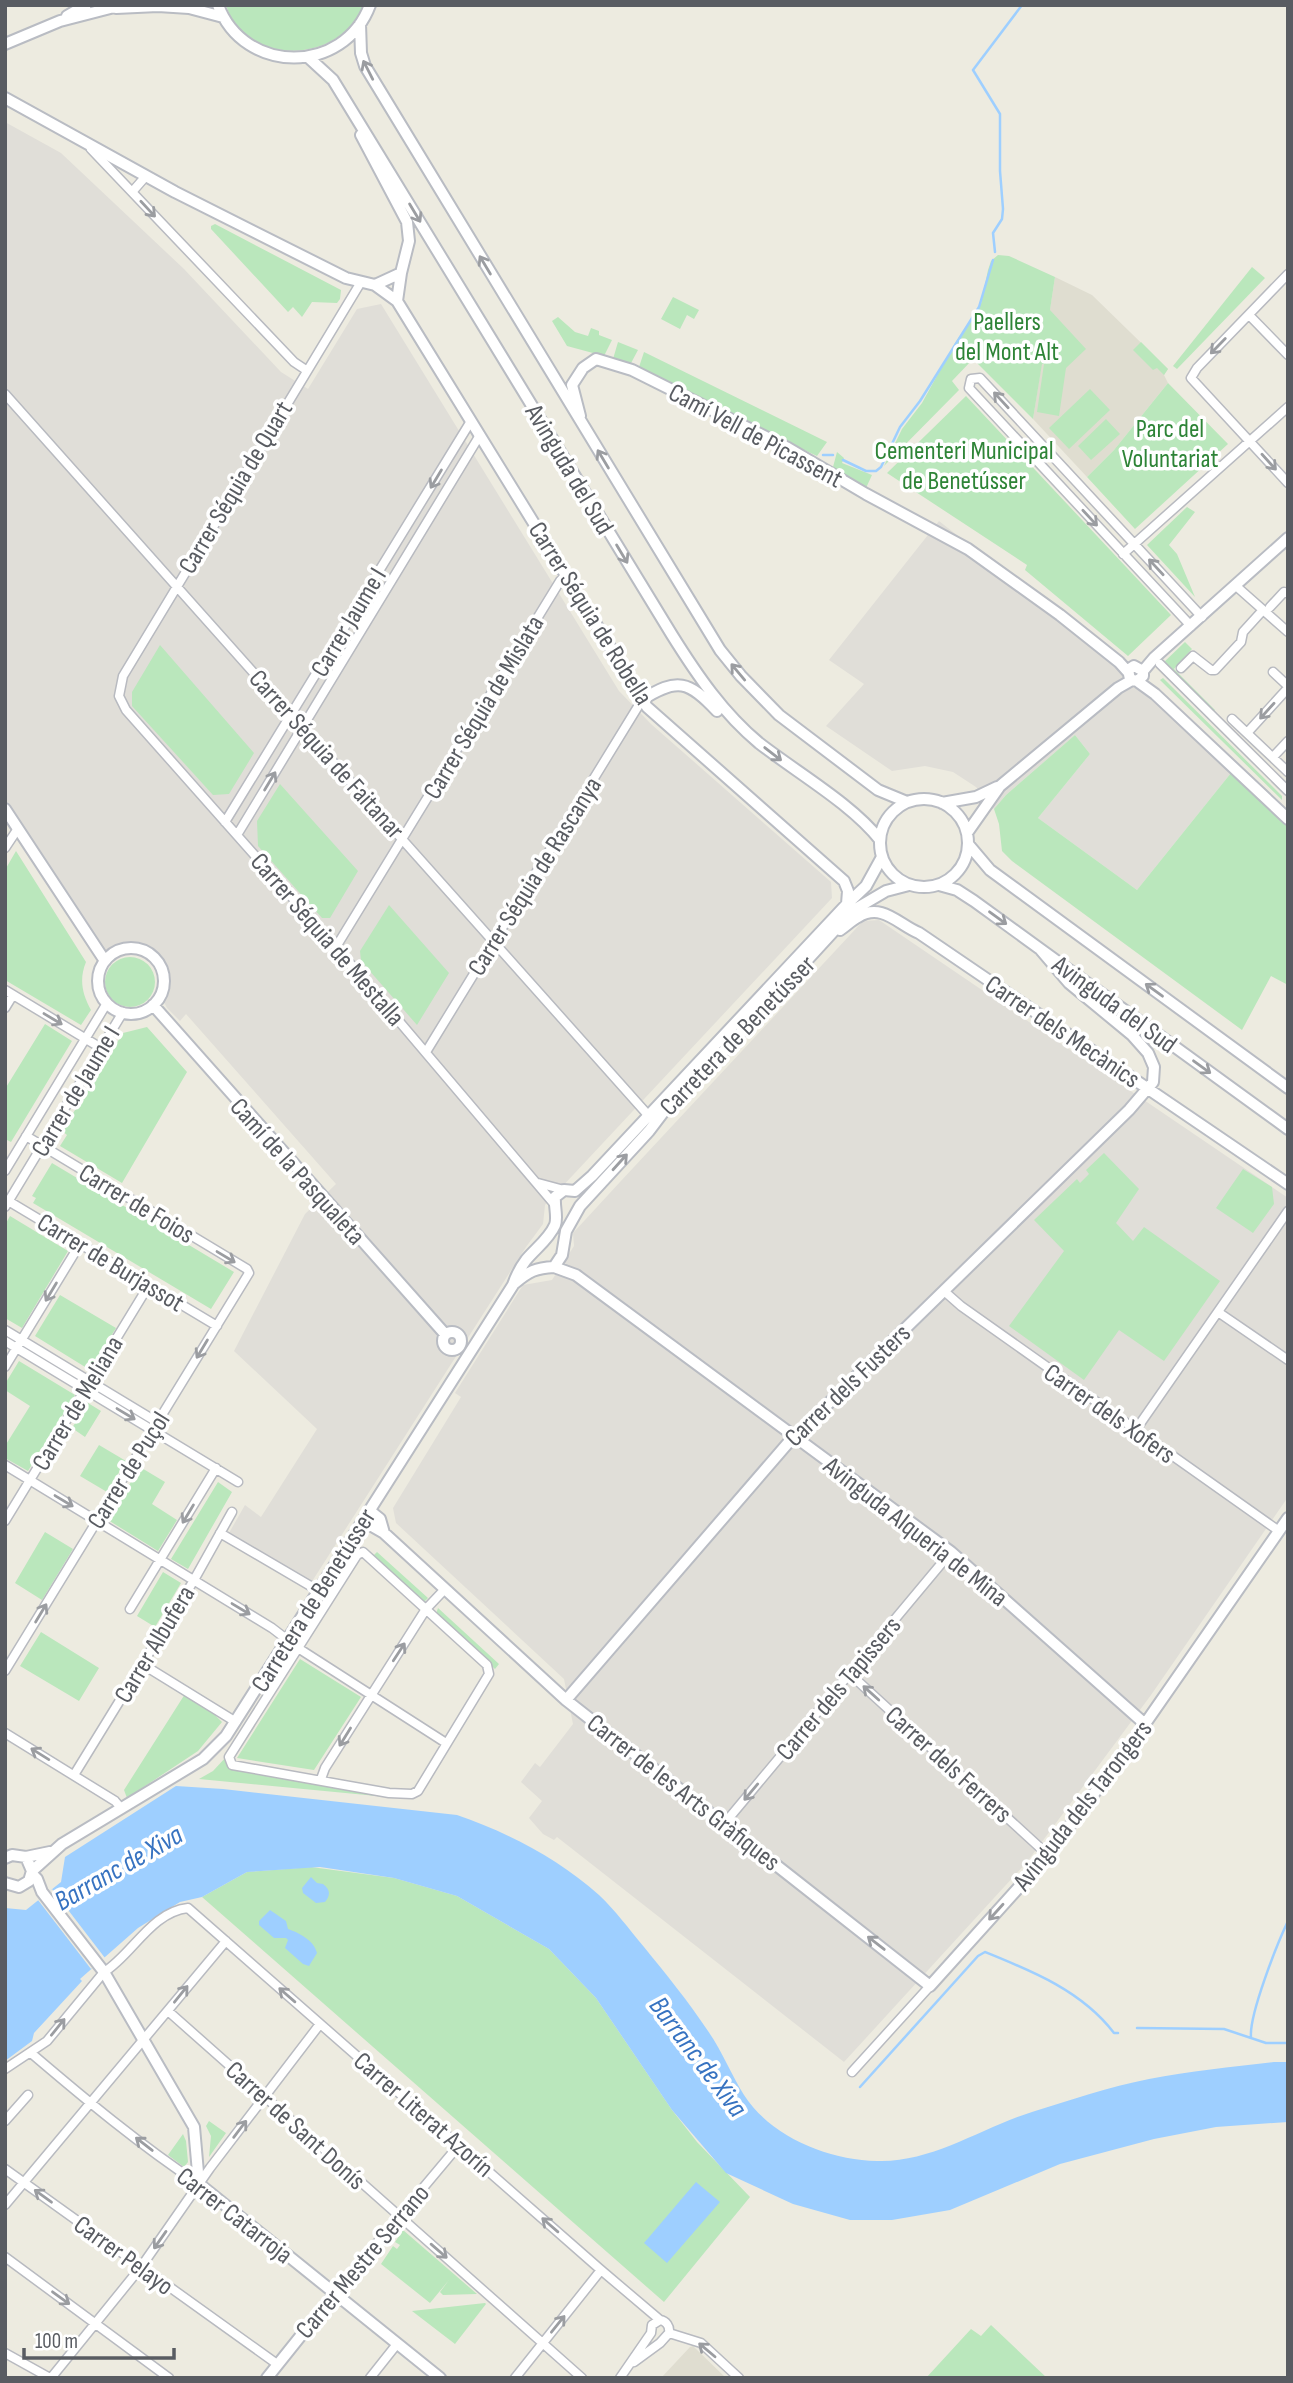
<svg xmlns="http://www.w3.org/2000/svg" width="1293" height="2383" viewBox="0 0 1293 2383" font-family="'Sofia Sans Condensed',sans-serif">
  <rect width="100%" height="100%" fill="#edebe0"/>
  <!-- industrial -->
  <path fill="#e0ded8" d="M5,122L61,153L184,269L281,372L308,389L357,309L381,304L619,691L651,724L831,882L832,898L545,1205L543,1224L526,1247L311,1583L229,1533L245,1505L261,1517L317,1429L234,1351L305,1214L336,1184L186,1014L180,1021L167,1008L164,1002L168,991V971L155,951L142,945L126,943L105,951L103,950L5,800Z
    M939,521L1135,674L1231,773L1137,890L1038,818L1090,754L1075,735L1006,795L994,809L976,787L953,772L925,766L892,771L826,726L864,684L829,660Z
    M879,920L1288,1198V1497L1151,1695L1027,1862L844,2062L557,1837L554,1840L543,1834L529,1818L542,1801L521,1782L535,1763L540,1767L573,1724L564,1679L396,1523L393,1508L461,1397L455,1393L523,1285L552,1280L574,1246L573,1233L620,1182L863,921Z"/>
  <!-- education -->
  <path fill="#dfddd0" d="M1055,277L1092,295L1168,369L1164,375L1168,383L1114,450L1087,477L1033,419Z
    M693,2346L726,2378H661L690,2347Z"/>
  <!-- green -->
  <path fill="#bae7bc" d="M226,5H363C342,64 245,68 226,5Z
    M215,224L341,290L340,299L337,303L312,302L302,317L293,307L288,312L211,229V226Z
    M998,255L1009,256L1055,277L1050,310L1086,349L1066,368L1059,416L1037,412L1044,364H1042L1033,419L973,359L952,381L959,390L884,466L902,429L922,403L955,343L981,304L988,270L991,261Z
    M1252,267L1265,278L1177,369L1173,366Z
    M673,297L699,310L694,319L687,315L680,329L661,319Z
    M558,317L575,332L588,336L591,328L599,331V335L612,340L604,356L567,346L552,321Z
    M618,342L638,350L630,365L613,359Z
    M1141,342L1168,369L1164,375L1157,368L1153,370L1133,350Z
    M644,352L827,442L817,456C787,441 756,429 727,414C697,399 669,381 639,367Z
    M1168,383L1228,444L1135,529L1087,477L1114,450Z
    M1090,389L1110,410L1069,449L1049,428Z
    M966,396L1171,615L1128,656L1025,570L1027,565L887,473Z
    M1106,419L1120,434L1091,460L1078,446Z
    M837,452L844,458L842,463L872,475L866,488L842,476L833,467Z
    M1187,507L1195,512L1169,545L1177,554L1195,597L1147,545Z
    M1185,642L1192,649L1174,669L1215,710L1212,713L1163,663Z
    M160,645L254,753L229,794L213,795L132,706V692Z
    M1163,678L1282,796V800L1160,680Z
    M1075,735L1090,754L1038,818L1137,890L1231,773L1288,827V985L1271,976L1242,1030L1012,861L1002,851L999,824L994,809L1006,795Z
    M280,784L358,871L330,918H322L258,846L257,821Z
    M16,851L86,962C79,979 82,994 91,1010L81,1025L5,980V870Z
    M389,905L449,973L417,1025L361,961L360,951Z
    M105 982a25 25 0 1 1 50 0a25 25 0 1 1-50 0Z
    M45,1024L72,1041L11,1142L5,1139V1089Z
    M147,1027L187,1072L122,1183L60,1146L67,1135L62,1131L123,1033Z
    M1104,1153L1139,1189L1116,1223L1133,1241L1144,1227L1220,1281L1164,1361L1119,1330L1084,1380L1009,1326L1064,1251L1034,1220L1077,1179L1080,1183L1089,1174L1086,1170Z
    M52,1163L234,1272L211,1309L33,1203L36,1198L32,1196Z
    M1243,1169L1272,1187L1274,1204L1253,1233L1216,1208Z
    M10,1216L68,1251L22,1328L5,1318V1225Z
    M60,1295L116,1328L90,1370L35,1336Z
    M19,1361L75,1395L28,1471L5,1458V1446L30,1406L5,1390V1384Z
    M88,1403L101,1411L85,1437L72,1428Z
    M99,1445L126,1461L107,1492L80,1476Z
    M140,1467L165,1482L152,1504L177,1520L158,1551L108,1520Z
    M218,1482L232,1492L188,1569L171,1559Z
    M45,1532L73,1549L42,1600L15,1583Z
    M377,1552L428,1598L425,1601H422L373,1556Z
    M163,1572L181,1583L155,1627L137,1616Z
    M438,1608L499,1664L495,1669L436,1614Z
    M41,1632L99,1668L79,1701L20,1666Z
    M300,1659L361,1697L314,1770L237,1758Z
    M185,1694L207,1707L222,1722L198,1751L127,1798L124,1790Z
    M226,1757L227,1766L232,1769L312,1782L325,1787L331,1784L387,1797L199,1779L213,1771Z
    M311,1867L394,1878L457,1896L549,1949L596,1998L672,2110L697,2142L750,2197L664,2302L202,1897L247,1872Z
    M209,2121L226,2133L209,2157L211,2136L206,2126Z
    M183,2134L186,2141L188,2162L184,2167L168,2155Z
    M403,2230L477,2294L443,2295L440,2292L449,2280L430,2303L381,2264L393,2246L397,2249L400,2245L395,2242Z
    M485,2303L486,2304L455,2344L412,2311Z
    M991,2325L1047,2378H926L971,2329L981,2336Z"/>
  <!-- water -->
  <path fill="#9ecfff" d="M176,1786L223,1789L457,1815C507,1832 559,1859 599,1895C615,1910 629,1929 644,1947C666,1974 688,2001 708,2031C722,2051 731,2074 744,2095C771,2137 828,2160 877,2161C932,2163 981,2128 1032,2112C1070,2100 1109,2087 1149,2079C1190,2071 1233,2067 1274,2062H1288V2122L1216,2127L1154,2139L1060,2164L950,2210L892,2220H850L793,2204L726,2173L672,2110L596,1998L549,1949L457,1896L394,1878L320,1867L247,1872L202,1897L180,1902L138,1928L80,1979L82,1981L34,2033L32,2041L5,2061V1908L26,1910L61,1882L65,1857Z
    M311,1877L317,1883L323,1884C330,1889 331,1895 325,1902L316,1903L303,1893L302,1888Z
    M270,1910L286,1921L288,1929C299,1933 314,1940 317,1953L309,1966L303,1964L285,1948L288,1940L286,1938H274L259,1925V1921Z
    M696,2182L720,2202L667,2263L644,2243Z"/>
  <!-- pier -->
  <path fill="#edebe0" d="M52,1889L105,1958L91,1969L38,1900Z"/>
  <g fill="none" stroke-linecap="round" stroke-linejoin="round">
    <!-- stream -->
    <path stroke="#9ecfff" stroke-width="2.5" d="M995,252L993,233L1002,219L1003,209L1000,171V114L973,70L1022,5
      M823,455H833
      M843,460L866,471H876L881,467L900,427L920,401L979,307L993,260
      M1137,2028L1224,2029L1266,2043H1288
      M1251,2037C1249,2015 1277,1944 1288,1921
      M860,2087L978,1956L985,1952C1032,1971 1082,1991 1114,2033H1118"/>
    <!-- street casing -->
    <g stroke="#b8bac0" stroke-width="11">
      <path id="street" d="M91,149L294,362L306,370
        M132,192L146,176
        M1288,274L1197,368L1191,378L1288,483
        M361,282L123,676L119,696L126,710L336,947L555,1205
        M1249,315L1288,355
        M5,394L648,1115
        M1123,554L1288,407
        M1236,586L1288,632
        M1270,607L1284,592L1288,593
        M1191,626L969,388L971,379L980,378L1202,617
        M1160,664L1288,791
        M1181,668L1193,656L1211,670H1215L1241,642L1243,632L1263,610
        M1273,672L1288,686
        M1232,719L1288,772
        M1247,733L1288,688
        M1273,757L1288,741
        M225,822L471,421
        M237,835L480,435
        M5,848L17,830
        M336,947L560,581L568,576
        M5,990L101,1048
        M5,1008L13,995
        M426,1052L642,700
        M5,1171L107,1003
        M538,1183L564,1190
        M5,1199L217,1326
        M5,1207L123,1012
        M944,1291L961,1306L1279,1531
        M1218,1312L1288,1360
        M5,1330L157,1422
        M5,1341L238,1482
        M5,1367L80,1244
        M1135,1431L1288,1211
        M5,1465L272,1628L298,1648L446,1743
        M5,1521L149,1285
        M220,1533L319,1591
        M363,1552L487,1665L489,1674L418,1791L412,1794L389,1793L232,1765L229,1757L357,1555Z
        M130,1609L216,1468
        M142,1664L236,1722
        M5,1671L249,1273L247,1269L26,1136
        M850,1674L1048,1855
        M5,1733L115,1801L121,1808
        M74,1775L194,1580L232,1512
        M321,1779L325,1768L426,1609L445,1589
        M724,1824L951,1552
        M168,2011L582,2378
        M31,2053C85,2099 140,2145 199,2184
        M5,2069L47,2041L104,1972C132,1955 151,1912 188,1908L601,2270L660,2320C666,2321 670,2326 669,2333
        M852,2072L930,1986
        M5,2121L28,2095
        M5,2169L277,2364
        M5,2205L226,1941
        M5,2257L169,2378
        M335,2293L459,2145
        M669,2333L701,2343L739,2378
        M5,2353L50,2378
        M634,2362L660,2343L669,2333
        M51,2378L141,2267L210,2168L320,2024
        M370,2378L397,2344
        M515,2378L601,2270
        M620,2378L651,2333L652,2325L660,2320"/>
    </g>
    <!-- secondary casing -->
    <g stroke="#b9bcc3" stroke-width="14">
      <path id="secondary" d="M218,5C244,75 344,75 370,5
        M116,8L158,6L189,8L223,17
        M67,16L86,5
        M360,24L361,53L365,66L720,650L741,676L779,715L878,790L907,802
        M5,44L60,21L122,5
        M308,57L333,80L672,635C697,675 723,713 759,743C796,772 852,804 880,840
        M5,98L175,192L346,278L375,285L397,301L647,707L844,881L848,891L847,904
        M361,135L407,222L409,241L401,273L375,285
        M397,301L401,273
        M580,416L572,385L583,368L596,359L632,370L788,448L866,494L968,549L1060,615L1119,662L1128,672
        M1143,671L1154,658L1288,538
        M1137,681L1143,676V671L1134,666L1128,670L1130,679L1137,681L1155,694L1288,819
        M642,700C677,677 689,681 717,711
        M880 843a44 44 0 1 1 88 0a44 44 0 1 1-88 0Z
        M942,803L976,797L997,787
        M5,809L105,961
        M967,833L1000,786L1118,688L1132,680
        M968,844L990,870L1288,1088
        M939,885L957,890L974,901L1288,1129
        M840,930C846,926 852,920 858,917C882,902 899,925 919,933L1288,1184
        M98 981a33 33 0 1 1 66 0a33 33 0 1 1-66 0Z
        M153,1005L445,1334
        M554,1267L576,1275L951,1552L1145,1724
        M515,1283C529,1271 536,1268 554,1267L562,1255L566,1231L580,1206L649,1131L668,1106L699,1078L852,911L886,891L909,885
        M443 1341a9 9 0 1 1 18 0a9 9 0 1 1-18 0Z
        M370,1511L380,1519L384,1533
        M363,1521L384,1533L566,1700L930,1986L1048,1855L1131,1744L1288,1518
        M566,1700L788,1443L1129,1110L1153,1082L1154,1067L1148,1053L1132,1035L1069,983L1040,949
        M5,1858L12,1855L26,1857L50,1852
        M32,1871L62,1844L203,1759L226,1736L513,1285C516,1276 520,1268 526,1260C535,1249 549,1239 555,1225C558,1217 554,1207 555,1197L564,1190L575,1191L592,1176L847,904L866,886L882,857
        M32,1874L37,1879L42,1892L104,1972L194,2127L199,2184L440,2378
        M5,1883L19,1887L29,1881L32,1871L26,1857
        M267,2378L335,2293"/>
    </g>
    <!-- street -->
    <use href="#street" stroke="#fff" stroke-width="8"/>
    <!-- secondary -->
    <use href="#secondary" stroke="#fff" stroke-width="10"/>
  </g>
  <!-- one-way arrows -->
  <defs><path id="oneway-shaft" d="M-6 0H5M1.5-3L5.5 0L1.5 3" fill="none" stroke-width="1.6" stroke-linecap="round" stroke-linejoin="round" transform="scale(1.75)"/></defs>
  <g stroke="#9b9da1">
    <use href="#oneway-shaft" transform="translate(368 70) rotate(-117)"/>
    <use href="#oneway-shaft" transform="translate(148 209) rotate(47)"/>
    <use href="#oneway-shaft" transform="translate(415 213) rotate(59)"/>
    <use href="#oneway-shaft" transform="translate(485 265) rotate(-121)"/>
    <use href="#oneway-shaft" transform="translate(1218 346) rotate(134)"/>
    <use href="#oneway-shaft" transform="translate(1001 400) rotate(-133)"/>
    <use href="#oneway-shaft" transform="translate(603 459) rotate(-121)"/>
    <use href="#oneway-shaft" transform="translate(1269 462) rotate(48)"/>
    <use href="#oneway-shaft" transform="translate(436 479) rotate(121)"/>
    <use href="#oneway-shaft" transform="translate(1090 518) rotate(47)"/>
    <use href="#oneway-shaft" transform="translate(622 554) rotate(59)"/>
    <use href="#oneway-shaft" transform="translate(1156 567) rotate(-133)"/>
    <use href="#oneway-shaft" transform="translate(738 672) rotate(-130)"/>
    <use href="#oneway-shaft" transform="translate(1267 711) rotate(132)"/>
    <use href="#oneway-shaft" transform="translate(773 754) rotate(38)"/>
    <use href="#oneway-shaft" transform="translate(270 781) rotate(-59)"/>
    <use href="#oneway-shaft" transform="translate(998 918) rotate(36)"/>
    <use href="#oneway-shaft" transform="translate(1154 990) rotate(-144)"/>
    <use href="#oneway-shaft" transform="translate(53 1019) rotate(31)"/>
    <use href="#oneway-shaft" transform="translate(1202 1067) rotate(36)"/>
    <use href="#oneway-shaft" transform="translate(620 1162) rotate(-48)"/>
    <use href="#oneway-shaft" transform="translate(226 1257) rotate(31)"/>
    <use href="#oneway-shaft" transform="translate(51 1292) rotate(121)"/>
    <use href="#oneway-shaft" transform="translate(202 1349) rotate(121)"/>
    <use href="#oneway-shaft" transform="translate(126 1414) rotate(31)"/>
    <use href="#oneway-shaft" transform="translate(64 1501) rotate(31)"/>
    <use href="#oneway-shaft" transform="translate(188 1514) rotate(121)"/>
    <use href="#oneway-shaft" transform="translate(241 1609) rotate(31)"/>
    <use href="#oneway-shaft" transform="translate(41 1613) rotate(-59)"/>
    <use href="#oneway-shaft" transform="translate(399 1652) rotate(-57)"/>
    <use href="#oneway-shaft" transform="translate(871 1693) rotate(-138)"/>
    <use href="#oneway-shaft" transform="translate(345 1737) rotate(122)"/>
    <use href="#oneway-shaft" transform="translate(40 1754) rotate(-148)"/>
    <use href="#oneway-shaft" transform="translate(751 1792) rotate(130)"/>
    <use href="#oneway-shaft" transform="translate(996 1912) rotate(132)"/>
    <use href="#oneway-shaft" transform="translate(876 1943) rotate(-142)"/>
    <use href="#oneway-shaft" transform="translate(181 1994) rotate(-51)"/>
    <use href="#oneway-shaft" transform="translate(287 1995) rotate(-139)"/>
    <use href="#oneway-shaft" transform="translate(58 2027) rotate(-51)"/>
    <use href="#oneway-shaft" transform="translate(240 2129) rotate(-53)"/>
    <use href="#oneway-shaft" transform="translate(144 2144) rotate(-142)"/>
    <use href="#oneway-shaft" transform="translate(43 2196) rotate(-144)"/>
    <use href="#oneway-shaft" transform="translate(550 2225) rotate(-139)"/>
    <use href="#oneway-shaft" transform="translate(160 2240) rotate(125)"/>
    <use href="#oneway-shaft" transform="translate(439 2251) rotate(41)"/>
    <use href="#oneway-shaft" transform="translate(61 2298) rotate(36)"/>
    <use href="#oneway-shaft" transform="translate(558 2324) rotate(-51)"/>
    <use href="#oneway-shaft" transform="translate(707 2350) rotate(-140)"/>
  </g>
  <g text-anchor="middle" stroke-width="7" stroke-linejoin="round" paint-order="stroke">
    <!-- park labels -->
    <g font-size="26" fill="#2e8437" stroke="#fff">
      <text x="1007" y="330">Paellers<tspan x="1007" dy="30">del Mont Alt</tspan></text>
      <text x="1170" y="437">Parc del<tspan x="1170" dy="30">Voluntariat</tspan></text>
      <text x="964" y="459">Cementeri Municipal<tspan x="964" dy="30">de Benetússer</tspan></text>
    </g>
    <!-- street labels -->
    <g font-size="26" fill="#595c62" stroke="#fff">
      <text transform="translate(756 435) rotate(28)" y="9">Camí Vell de Picassent</text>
      <text transform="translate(570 469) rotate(59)" y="9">Avinguda del Sud</text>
      <text transform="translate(235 487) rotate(-59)" y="9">Carrer Séquia de Quart</text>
      <text transform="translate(591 613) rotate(58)" y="9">Carrer Séquia de Robella</text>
      <text transform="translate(348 622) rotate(-59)" y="9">Carrer Jaume I</text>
      <text transform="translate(483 707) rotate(-59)" y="9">Carrer Séquia de Mislata</text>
      <text transform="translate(327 754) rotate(48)" y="9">Carrer Séquia de Faitanar</text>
      <text transform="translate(534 876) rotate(-58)" y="9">Carrer Séquia de Rascanya</text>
      <text transform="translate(328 939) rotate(49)" y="9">Carrer Séquia de Mestalla</text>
      <text transform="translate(1115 1004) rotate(36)" y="9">Avinguda del Sud</text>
      <text transform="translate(1063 1031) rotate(34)" y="9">Carrer dels Mecànics</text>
      <text transform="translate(737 1035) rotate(-46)" y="9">Carretera de Benetússer</text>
      <text transform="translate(75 1091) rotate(-59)" y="9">Carrer de Jaume I</text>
      <text transform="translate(298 1171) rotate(48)" y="9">Camí de la Pasqualeta</text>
      <text transform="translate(137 1203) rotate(31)" y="9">Carrer de Foios</text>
      <text transform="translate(111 1262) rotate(31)" y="9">Carrer de Burjassot</text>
      <text transform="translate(847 1385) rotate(-44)" y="9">Carrer dels Fusters</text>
      <text transform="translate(77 1403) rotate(-59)" y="9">Carrer de Meliana</text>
      <text transform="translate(1110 1413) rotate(35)" y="9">Carrer dels Xofers</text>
      <text transform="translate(128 1470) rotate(-58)" y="9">Carrer de Puçol</text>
      <text transform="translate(916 1531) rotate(38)" y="9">Avinguda Alqueria de Mina</text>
      <text transform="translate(313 1600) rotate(-58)" y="9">Carretera de Benetússer</text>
      <text transform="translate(154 1644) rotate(-59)" y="9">Carrer Albufera</text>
      <text transform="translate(838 1688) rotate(-50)" y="9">Carrer dels Tapissers</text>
      <text transform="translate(949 1764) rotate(42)" y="9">Carrer dels Ferrers</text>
      <text transform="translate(684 1792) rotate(38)" y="9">Carrer de les Arts Gràfiques</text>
      <text transform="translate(1082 1805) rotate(-52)" y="9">Avinguda dels Tarongers</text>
      <text transform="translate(424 2114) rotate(41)" y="9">Carrer Literat Azorín</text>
      <text transform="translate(296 2125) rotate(42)" y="9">Carrer de Sant Donís</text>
      <text transform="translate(235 2215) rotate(38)" y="9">Carrer Catarroja</text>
      <text transform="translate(124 2255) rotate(36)" y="9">Carrer Pelayo</text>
      <text transform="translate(362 2261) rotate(-50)" y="9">Carrer Mestre Serrano</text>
    </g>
    <!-- water labels -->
    <g font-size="28" font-style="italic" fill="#3773c1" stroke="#fff">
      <text transform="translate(118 1867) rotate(-30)" y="10">Barranc de Xiva</text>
      <text transform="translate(699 2056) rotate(53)" y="10">Barranc de Xiva</text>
    </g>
  </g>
  <!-- border -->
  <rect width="1293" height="2383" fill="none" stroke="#595c62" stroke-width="14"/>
  <!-- scale -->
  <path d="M24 2348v10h150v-10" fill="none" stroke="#595c62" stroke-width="3.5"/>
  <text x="35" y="2348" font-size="21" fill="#595c62" stroke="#ffffff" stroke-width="5" paint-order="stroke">100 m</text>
</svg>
